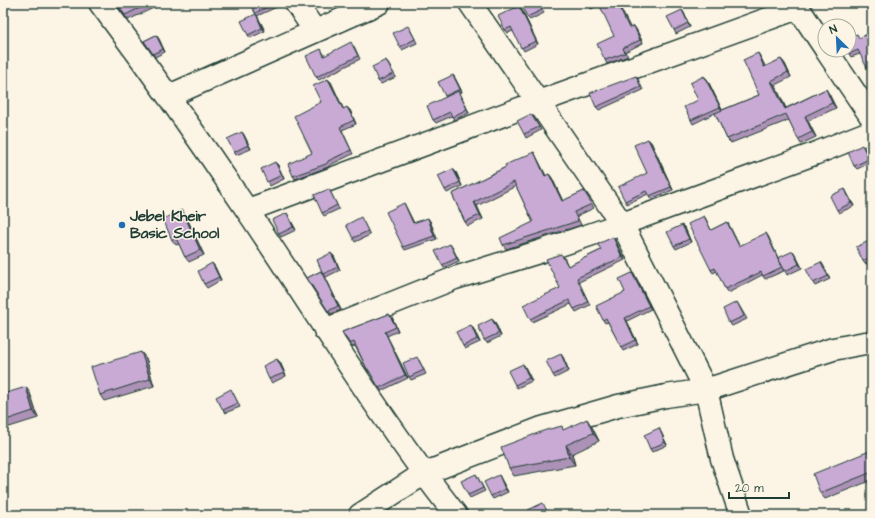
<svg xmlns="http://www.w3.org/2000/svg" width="875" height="518" viewBox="0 0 875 518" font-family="'Architects Daughter',sans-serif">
  <rect width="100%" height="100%" fill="#fcf5e5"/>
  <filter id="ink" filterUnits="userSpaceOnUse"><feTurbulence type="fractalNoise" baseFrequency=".025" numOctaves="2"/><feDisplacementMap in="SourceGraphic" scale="8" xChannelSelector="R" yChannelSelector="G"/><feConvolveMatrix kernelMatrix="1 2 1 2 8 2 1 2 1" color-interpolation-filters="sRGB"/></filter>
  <g filter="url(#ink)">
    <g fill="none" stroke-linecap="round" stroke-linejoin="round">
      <!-- street casing -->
      <g stroke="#1f3d34" stroke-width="25">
        <path id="street" d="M100,3C151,71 200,140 247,210C316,312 379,418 456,515
          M296,3L315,31
          M470,3L622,224L706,390L722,459L741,515
          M169,96L379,3
          M248,210L538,102L798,8
          M325,330L455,278L542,251L622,224L814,154L872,131
          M360,515L423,474L542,428L618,406L666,396L706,390L833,349L865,343H872"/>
      </g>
      <!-- secondary casing -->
      <g stroke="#1f3d34" stroke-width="25">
        <path id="secondary" d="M795,3L825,48
          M826,50L872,118"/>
      </g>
      <!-- street -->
      <use href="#street" stroke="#fcf5e5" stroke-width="22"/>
      <!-- secondary -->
      <use href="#secondary" stroke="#fcf5e5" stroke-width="22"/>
    </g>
    <!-- wall -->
    <path fill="#ad92b7" stroke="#1f3d34" d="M116,3H164L128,20Z
      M250,3H277L279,6L257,16L265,31L250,38L248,35L256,14Z
      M540,3L544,13L530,20L527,17Z
      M588,3H604L591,9Z
      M748,3H757L750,6Z
      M850,3H857L852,6Z
      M519,6L522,10L538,44L524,51L513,31L508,33L505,30Z
      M682,10L684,13L690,27L676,34L674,30Z
      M630,28L636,29L643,43L625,52L628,56L607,64L605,60Z
      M410,29L417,43L402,50L400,47Z
      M857,34L860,54L851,57L849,54Z
      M156,35L159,39L165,52L155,57L144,41Z
      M354,46L360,59L319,80L316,77L321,49L325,56Z
      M758,53L761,58L765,67L781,59L785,64L791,77L775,85L786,108L826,89L829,94L836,108L808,121L816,137L801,144L798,139L789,120L731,143L727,139L715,113L693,124L691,120L698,100L707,79L722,110L759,95Z
      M3,58L6,63L3,65Z
      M386,60L396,77L381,84L378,81Z
      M453,75L455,78L462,92L460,93L469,113L454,120L452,116L436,123L433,120L446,97L445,96Z
      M636,76L638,79L643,90L599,110L596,107Z
      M328,79L331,82L343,109L350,110L356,124L342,130L353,154L330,165V166L328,167L295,179L293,176L312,153L321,102Z
      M531,114L541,130L526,138L524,134Z
      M242,132L244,135L251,149L236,155L234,152Z
      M651,142L673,190L651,199L648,194L627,204L625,201L647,173Z
      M865,148L872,162L857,169L854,166Z
      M534,152L546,176L549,174L552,178L563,201L584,191L594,208L577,216L581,225L506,249L503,245L533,222L516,186L477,206L483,219L468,226L465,222L452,194L506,167Z
      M278,165L284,179L270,186L267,182Z
      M453,169L456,172L462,186L447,193L445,190Z
      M329,189L339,209L324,216L322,213Z
      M845,189L847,193L854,206L839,213L837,210Z
      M406,207L414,223L430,221L437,239L405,250L403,247Z
      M186,216L204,255L189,262L185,257L179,244L176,245L172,240Z
      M704,216L706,219L711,230L727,222L729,225L739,246L768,236L784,271L765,279L762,275L728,293L725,289L717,271L713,273L711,270Z
      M289,217L296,230L281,237L279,234Z
      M363,221L370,235L355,242L353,238Z
      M682,225L685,228L691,242L676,249L674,246Z
      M615,240L625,260L579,282L590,305L576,312L571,304L532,322L530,319L560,288L564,257L568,266L601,250Z
      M871,240L872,241V272L867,263L865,264L863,261Z
      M452,247L459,261L444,268L442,265Z
      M793,251L795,254L802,268L787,275L785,271Z
      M334,256L340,270L326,277L324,275L341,310L331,314L307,278L321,271Z
      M821,262L823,265L830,279L815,286L813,283Z
      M212,263L215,267L221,280L207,288L204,284Z
      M632,273L634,276L651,309L627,321L638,344L623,351L621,347L608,322L605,323L603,320L625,292Z
      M737,302L747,319L732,326L729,323Z
      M389,314L392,317L398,331L387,336L408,378L381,391L370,372H369L367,369L355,346L352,347L342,332Z
      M492,319L495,322L501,336L487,343L484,340Z
      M473,328L480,342L465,349L463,346Z
      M563,357L569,371L555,378L553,375Z
      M146,358L154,386L104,401L100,395Z
      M419,360L426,374L411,380L409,377Z
      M280,362L286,376L272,383L269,379Z
      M523,364L525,367L532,381L517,388L515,385Z
      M30,393L38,418L3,429V394Z
      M233,393L240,407L225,413L223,410Z
      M592,427L599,441L572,454L575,465L514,476L509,468L564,430Z
      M661,432L667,445L652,452L650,449Z
      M872,450V480L825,499L820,493Z
      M476,474L485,491L470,498L468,495Z
      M499,475L501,479L508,492L493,499L491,496Z"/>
    <!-- shaded-wall -->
    <path fill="#8d7795" stroke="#1f3d34" d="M617,3H618L632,31L629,28Z
      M519,6L522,10L538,44L536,41Z
      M682,10L684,13L690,27L688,23Z
      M256,14L258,17L265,31L262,28Z
      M634,26L636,29L643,43L640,40Z
      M156,35L159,39L165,52L163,49Z
      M758,53L761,58L768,72L764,67Z
      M781,59L785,64L791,77L788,72Z
      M453,75L455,78L462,92L460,89Z
      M704,76L707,79L722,110L720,107Z
      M328,79L331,82L345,112L343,109Z
      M771,81L775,85L788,113L785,109Z
      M826,89L829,94L836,108L832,103Z
      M458,91L461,95L469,113Z
      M347,107L350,110L356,124L354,120Z
      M805,116L808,121L816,137L812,132Z
      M242,132L244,135L251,149L248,145Z
      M648,139L651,142L673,190L671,187Z
      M534,152L548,180L545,176Z
      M275,162L278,165L284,179L282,175Z
      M453,169L456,172L462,186L460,182Z
      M549,174L552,178L564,205L562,201Z
      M845,189L847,193L854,206L851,203Z
      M474,202L477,206L483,219L480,215Z
      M404,203L406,207L415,226L413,223Z
      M182,210L186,216L204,255L200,250Z
      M287,213L289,217L296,230L293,227Z
      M428,218L430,221L437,239L434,236Z
      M727,222L729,225L741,249L739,246Z
      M682,225L685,228L691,242L689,239Z
      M766,233L768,236L784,271L782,267Z
      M613,237L615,240L625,260L622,257Z
      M450,244L452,247L459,261L457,258Z
      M793,251L795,254L802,268L799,264Z
      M331,253L334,256L340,270L338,267Z
      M821,262L823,265L830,279L828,276Z
      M212,263L215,267L221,280L219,277Z
      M321,271L324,274L341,310L338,306Z
      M632,273L634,276L651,309L649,306Z
      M389,314L392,317L398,331L396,327Z
      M625,318L627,321L638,344L635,340Z
      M492,319L495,322L501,336L499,333Z
      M471,325L473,328L480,342L477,339Z
      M385,332L408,378L405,375Z
      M141,352L146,358L154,386L150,379Z
      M561,354L563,357L569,371L567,368Z
      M277,359L280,362L286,376L284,373Z
      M523,364L525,367L532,381L529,378Z
      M26,387L30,393L38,418L33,411Z
      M587,419L592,427L599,441L593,433Z
      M659,428L661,432L667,445L665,442Z
      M566,445L572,454L575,465L569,457Z
      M499,475L501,479L508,492L505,489Z"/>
    <!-- building -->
    <path fill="#c9aad5" stroke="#1f3d34" d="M116,3H150L125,15Z
      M250,3H275L255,13Z
      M521,3H539L542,10L527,17Z
      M588,3H594L589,5Z
      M606,3H617L629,28L634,26L640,40L623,48L625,53L605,60L597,44L614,36L600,6Z
      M519,6L536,41L521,48L511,27L505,30L498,16Z
      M682,10L688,23L674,30L667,17Z
      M256,14L262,28L248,35L241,21Z
      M408,26L415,39L400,47L393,33Z
      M872,32V78L858,50L849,54L847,50H849V37L857,34L859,38Z
      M156,35L163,49L153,54L144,41Z
      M351,42L358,56L316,77L306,56L321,49L324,56Z
      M758,53L764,67L781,59L788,72L771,81L785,109L826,89L832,103L805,116L812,132L798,139L786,114L727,139L715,113L759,95L743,60Z
      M386,60L393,74L378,81L372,67Z
      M453,75L460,89L445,96L438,82Z
      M636,76L641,87L596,107L590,93Z
      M704,76L720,107L691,120L684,107L698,100L690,83Z
      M328,79L343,109L347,107L354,120L340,127L351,150L328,161V162L326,164L293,176L288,164L312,153L294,116L321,102L313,86Z
      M458,91L467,109L452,117L450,112L433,120L427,106Z
      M531,114L539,127L524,134L517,121Z
      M242,132L248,145L234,152L227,139Z
      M648,139L671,187L649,196L646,191L625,201L618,187L647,173L634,145Z
      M862,145L869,159L854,166L848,152Z
      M534,152L545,176L549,174L562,201L584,191L592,204L574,212L578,221L503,245L500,238L533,222L514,182L474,202L480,215L465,222L452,194L506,167L505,165Z
      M275,162L282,175L267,182L261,169Z
      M453,169L460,182L445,190L438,176Z
      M329,189L337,205L322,213L314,195Z
      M845,189L851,203L837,210L830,196Z
      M404,203L413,223L428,218L434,236L403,247L386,212Z
      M182,210L200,250L185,257L176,238L172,240L163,219Z
      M287,213L293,227L279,234L272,220Z
      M704,216L711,230L727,222L739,246L766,233L782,267L763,276L761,272L725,289L715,268L711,270L688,224Z
      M361,217L368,231L353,238L346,225Z
      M682,225L689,239L674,246L667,232Z
      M613,237L622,257L577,278L588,302L574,309L569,300L530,319L523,305L560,288L546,259L561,254L568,266L601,250L598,244Z
      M871,240L872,242V256L863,261L856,247Z
      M450,244L457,258L442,265L435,251Z
      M793,251L799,264L785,271L778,258Z
      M331,253L338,267L323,274L317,260Z
      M872,259V272L867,261Z
      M821,262L828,276L813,283L806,269Z
      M212,263L219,277L204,284L198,271Z
      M321,271L338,306L328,311L307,278Z
      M632,273L649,306L625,318L635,340L621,347L606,318L603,320L596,306L625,292L619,279Z
      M737,302L744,316L729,323L723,309Z
      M389,314L396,327L385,332L405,375L379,388L368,369H367L354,342L350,344L342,332Z
      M492,319L499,333L484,340L478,326Z
      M471,325L477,339L463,346L456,332Z
      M141,352L150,379L100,395L91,367Z
      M561,354L567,368L553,375L546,361Z
      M417,357L424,370L409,377L403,363Z
      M277,359L284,373L269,379L263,366Z
      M523,364L529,378L515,385L508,371Z
      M26,387L33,411L3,421V394Z
      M231,389L238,403L223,410L216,397Z
      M587,419L593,433L566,445L569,457L509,468L501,447L546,430L562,426L563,430Z
      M659,428L665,442L650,449L644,435Z
      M872,450V472L820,493L813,474Z
      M476,474L483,488L468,495L461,481Z
      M499,475L505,489L491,496L484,482Z
      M543,503L549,515H531L528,510Z"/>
  </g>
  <!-- markers -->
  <circle fill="#1f6fb2" stroke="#fcf5e5" stroke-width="1.5" cx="122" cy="225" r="4"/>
  <g text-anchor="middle" stroke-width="3" stroke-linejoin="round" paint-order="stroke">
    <!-- poi labels -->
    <g font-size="15" font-weight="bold" fill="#1f3d34" stroke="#fcf5e5" text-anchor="start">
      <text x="130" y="221">Jebel Kheir<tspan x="130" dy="17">Basic School</tspan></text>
    </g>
  </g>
  <!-- margin -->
  <rect width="875" height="518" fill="none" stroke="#fcf5e5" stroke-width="16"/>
  <rect x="8" y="8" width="859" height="502" fill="none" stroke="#1f3d34" stroke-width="1.5" filter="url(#ink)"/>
  <!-- north arrow -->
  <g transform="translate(837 38) rotate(336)"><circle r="19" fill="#fcf5e5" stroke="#a4ab9e"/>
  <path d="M0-3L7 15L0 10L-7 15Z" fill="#1f6fb2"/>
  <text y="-6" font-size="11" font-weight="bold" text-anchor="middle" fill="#1f3d34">N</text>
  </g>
  <!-- scale -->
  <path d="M729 492v6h60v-6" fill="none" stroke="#1f3d34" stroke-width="2"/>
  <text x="735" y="492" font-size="12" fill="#1f3d34" stroke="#fcf5e5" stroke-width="3" paint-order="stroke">20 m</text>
</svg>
